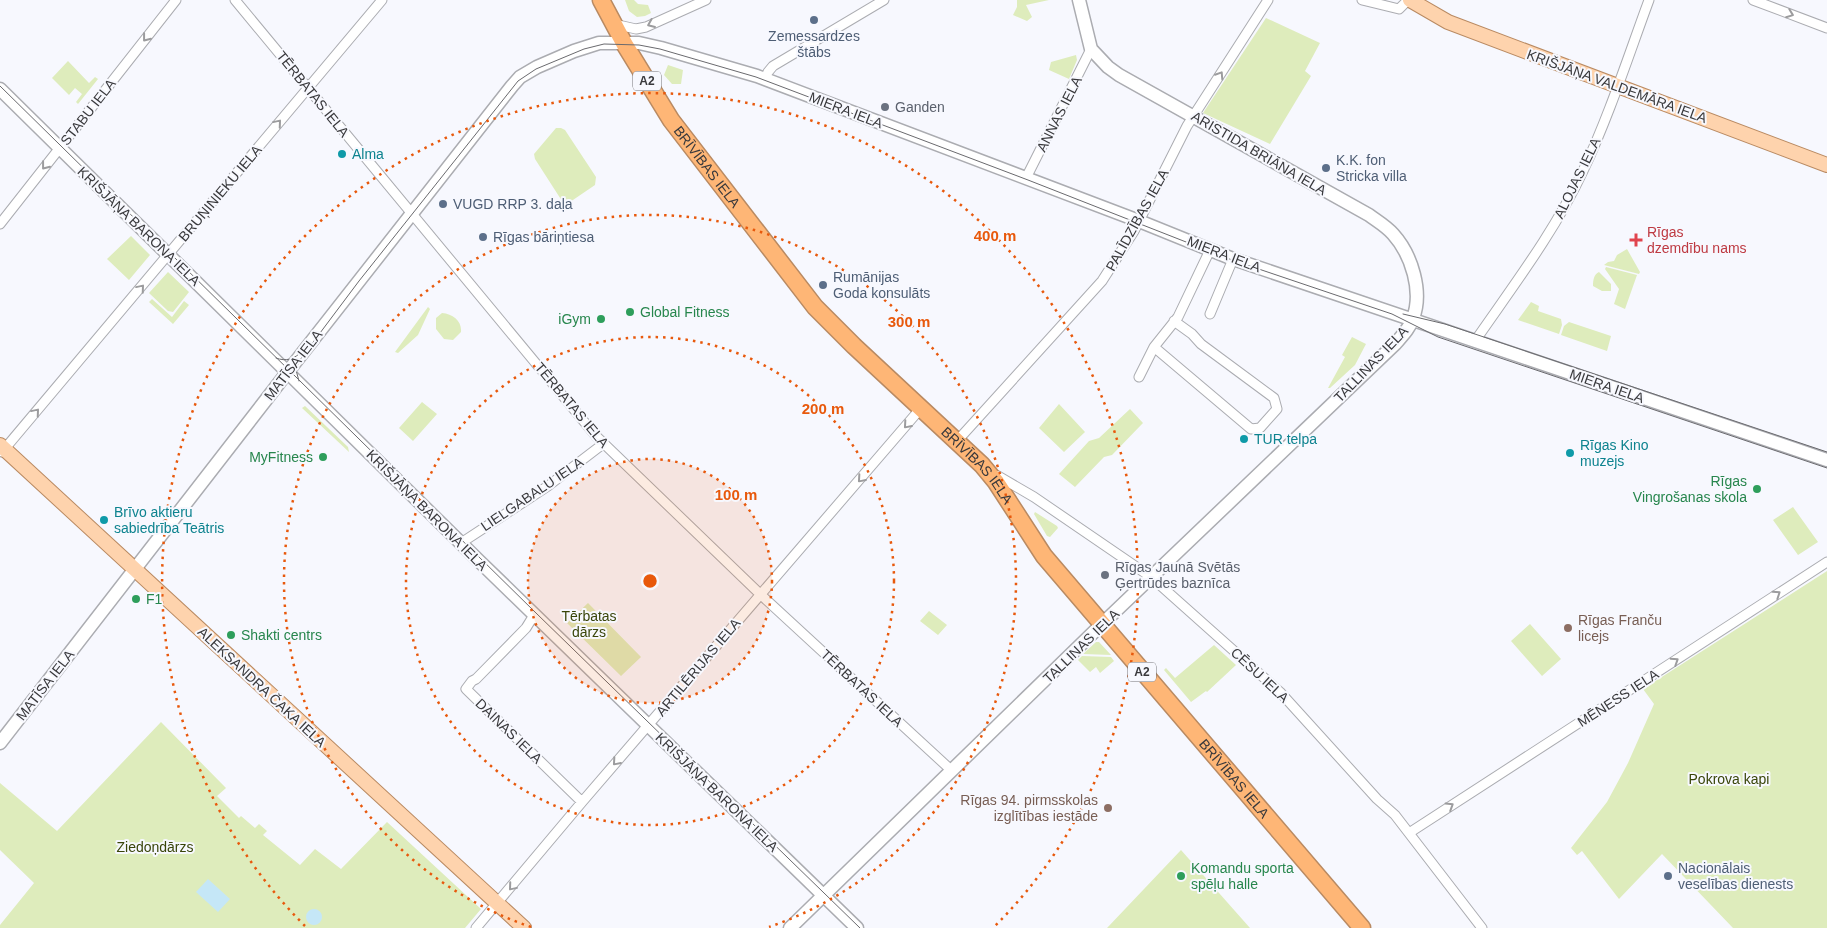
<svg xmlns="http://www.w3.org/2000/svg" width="1827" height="928" viewBox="0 0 1827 928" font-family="Arial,sans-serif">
  <rect width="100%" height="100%" fill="#f7f8fe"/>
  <!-- green -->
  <path fill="#deecbc" d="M625,0H634L638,4L648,5L651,13L645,16L637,17L629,11Z
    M1017,0H1049L1026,5L1032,17L1027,21L1013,15L1017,7Z
    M1266,18L1320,43L1305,71L1311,76L1270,144L1203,113Z
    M1076,55L1077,60L1069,79L1049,70L1051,62Z
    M68,61L89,83L95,77L98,79L78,104L76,102L82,94L75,88L69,95L52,78Z
    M668,65L683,70L681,84H672L664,75Z
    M556,128H561L565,130L596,177L595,185L570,202L562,201L535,159L534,154Z
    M131,236L150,255L129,280L107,259Z
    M1627,249L1640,272L1639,274L1604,265L1608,262L1614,261L1617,255Z
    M1606,267L1637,275L1625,309L1614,304L1619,289L1605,269Z
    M168,272L189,292L173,312L168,311L149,293Z
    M1599,272L1611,284V291H1602L1593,286C1593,280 1594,274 1599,272Z
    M152,299L172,317L184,301L189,305L173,324L149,302Z
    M1531,302L1539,306L1538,311L1561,319L1562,325L1559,334L1518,320Z
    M428,307L430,309L418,335L398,353L395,352Z
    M442,313C453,314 462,321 461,332L453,340L444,339L436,329V318Z
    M1569,322L1611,336L1607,351L1561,335L1564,326Z
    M1352,337L1366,344L1355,365L1330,388H1328L1345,357L1342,355Z
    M422,402L437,414L413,441L399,428Z
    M1059,404L1085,432L1064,452L1039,428Z
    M305,406L348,447L349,452L302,408Z
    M1130,409L1143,423L1112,455L1104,457L1075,487L1059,474L1089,441L1099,438Z
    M1793,507L1818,542L1798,555L1773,520Z
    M1035,512L1057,526L1058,528L1050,537L1047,536L1034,514Z
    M1827,571V928H1733L1662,854L1619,899L1582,851L1577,855L1571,848L1607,802L1628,763L1654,704L1643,689Z
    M588,603L641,657L621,676L567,623Z
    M929,611L947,625L938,635L920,621Z
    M1530,624L1561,659L1542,676L1511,641Z
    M1096,642H1099L1111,655L1083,654Z
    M1214,645L1236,665L1207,692L1206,691L1191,702L1164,670L1166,668L1175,678Z
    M1082,656L1111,657L1114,661L1100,673L1096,667L1090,672L1078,660Z
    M161,722L226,788L217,796L239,818L241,816L255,828L259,824L267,831L263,835L300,865L315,849L341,869L387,822L481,909L465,928H0V925L34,883L0,850V783L57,831Z
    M1181,850L1250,928H1107Z"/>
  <!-- water -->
  <path fill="#c5e7f7" d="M208,879L230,899L218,912L196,892Z
    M306 917a8 8 0 1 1 16 0a8 8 0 1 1-16 0Z"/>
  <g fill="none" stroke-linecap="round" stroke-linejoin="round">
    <!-- street casing -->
    <g stroke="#abacb1" stroke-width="11">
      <path id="street" d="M235,0L596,436L760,594L951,770
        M1362,0L1399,9L1408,0
        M1753,0L1827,28
        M614,24L636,29L646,27L706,0
        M765,79L768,72L773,66L884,0
        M1026,178L1091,49
        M0,224L176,0
        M1210,314L1233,259
        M1174,321L1192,334L1201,344L1274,398L1277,409L1260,428L1251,429L1154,347L1178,317L1210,250
        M1475,341C1513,286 1555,231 1583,171C1609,116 1628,57 1649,0
        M1139,377L1154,347
        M957,441L1102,281L1134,231L1187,126L1268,0
        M2,452L382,0
        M993,475L998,476L1034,497L1151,577L1280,692L1377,799L1395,815L1482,928
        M461,543L548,486L603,444
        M534,615L526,628L476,679L472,681L466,689L582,802
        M1409,833L1827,562
        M476,928L582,802L921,408"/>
    </g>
    <!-- secondary casing -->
    <g stroke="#abacb1" stroke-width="15">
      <path id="secondary" d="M0,89L478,560L857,928
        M0,743L286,374L512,86L520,77L537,67L574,51L599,43H639L661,48L757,76L1139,221L1233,259L1827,460
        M790,928L1101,625L1395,344C1402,336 1410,328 1413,318C1423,292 1412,255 1393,234C1386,226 1377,221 1369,215L1119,75L1108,67L1091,49L1079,0"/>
    </g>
    <!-- primary casing -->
    <g stroke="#b98a62" stroke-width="16">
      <path id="primary" d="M1410,0L1448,22L1827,165
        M0,445L524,928"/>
    </g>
    <!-- highway casing -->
    <g stroke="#b98a62" stroke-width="19">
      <g id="highway">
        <path id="s1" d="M601,0L625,45L671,120L815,307L854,346L982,465L996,482L1044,556L1362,928"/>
      </g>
    </g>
    <!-- street -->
    <use href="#street" stroke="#fff" stroke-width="9"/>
    <!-- secondary -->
    <use href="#secondary" stroke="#fff" stroke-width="12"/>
    <!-- primary -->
    <use href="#primary" stroke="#fed3ad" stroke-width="14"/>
    <!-- highway -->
    <use href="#highway" stroke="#feb676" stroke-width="16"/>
    <!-- tram -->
    <path stroke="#6a6a6e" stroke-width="1" d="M0,86L536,613L860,928
      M1403,314L1445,324L1827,452
      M276,358C286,362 295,359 302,351
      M299,381L296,370L299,361L359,281L518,81L536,69L584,49L604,44L639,45L660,49L756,77L1028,180L1232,260L1392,314L1438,337L1827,468"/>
  </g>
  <!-- one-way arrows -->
  <defs><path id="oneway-chevron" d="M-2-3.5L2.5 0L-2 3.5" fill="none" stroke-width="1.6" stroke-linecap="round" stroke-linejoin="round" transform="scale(1.25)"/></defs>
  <g stroke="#9c9c9e">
    <use href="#oneway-chevron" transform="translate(1790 14) rotate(21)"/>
    <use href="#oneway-chevron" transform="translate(651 24) rotate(157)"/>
    <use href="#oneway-chevron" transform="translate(146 38) rotate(128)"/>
    <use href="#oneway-chevron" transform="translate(1220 75) rotate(-57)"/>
    <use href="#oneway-chevron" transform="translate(278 123) rotate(-50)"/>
    <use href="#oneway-chevron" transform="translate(45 166) rotate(128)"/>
    <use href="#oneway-chevron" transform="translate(141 288) rotate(-50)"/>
    <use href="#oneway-chevron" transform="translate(36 412) rotate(-50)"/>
    <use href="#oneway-chevron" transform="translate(907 425) rotate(131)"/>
    <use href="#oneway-chevron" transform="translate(861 479) rotate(131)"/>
    <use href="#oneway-chevron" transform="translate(1777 594) rotate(-34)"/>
    <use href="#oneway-chevron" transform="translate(1675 661) rotate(-33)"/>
    <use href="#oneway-chevron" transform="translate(616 762) rotate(131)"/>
    <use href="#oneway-chevron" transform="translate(1450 806) rotate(-32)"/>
    <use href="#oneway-chevron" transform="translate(512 887) rotate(130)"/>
  </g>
  <!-- distance rings -->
  <circle cx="650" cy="581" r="122" fill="#e8590c" fill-opacity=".12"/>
  <g fill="none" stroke="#e8590c" stroke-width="2.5" stroke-dasharray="2.5 5">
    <circle cx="650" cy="581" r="122"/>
    <circle cx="650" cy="581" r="244"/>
    <path d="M531 927A366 366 0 1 1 769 927"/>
    <path d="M305 926A488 488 0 1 1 995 926"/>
  </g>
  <!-- markers -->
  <g fill="#5c6f8a" stroke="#f7f8fe" stroke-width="2">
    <circle cx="814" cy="20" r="5"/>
    <circle cx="1326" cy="168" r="5"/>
    <circle cx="443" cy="204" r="5"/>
    <circle cx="483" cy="237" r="5"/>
    <circle cx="823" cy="285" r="5"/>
    <circle cx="1668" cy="876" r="5"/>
  </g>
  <g fill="#6b7280" stroke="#f7f8fe" stroke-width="2">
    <circle cx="885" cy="107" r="5"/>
    <circle cx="1105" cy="575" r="5"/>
  </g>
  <g fill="#0f9aa8" stroke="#f7f8fe" stroke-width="2">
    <circle cx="342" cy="154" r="5"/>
    <circle cx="1244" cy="439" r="5"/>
    <circle cx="1570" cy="453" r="5"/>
    <circle cx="104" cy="520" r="5"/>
  </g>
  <path fill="#e0444e" stroke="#f7f8fe" stroke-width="2" d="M1633.5 232.5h5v5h5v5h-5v5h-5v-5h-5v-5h5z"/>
  <g fill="#2e9e5b" stroke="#f7f8fe" stroke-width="2">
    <circle cx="630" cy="312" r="5"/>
    <circle cx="601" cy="319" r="5"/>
    <circle cx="323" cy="457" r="5"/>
    <circle cx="1757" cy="489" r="5"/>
    <circle cx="136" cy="599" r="5"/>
    <circle cx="231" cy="635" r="5"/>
    <circle cx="1181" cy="876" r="5"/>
  </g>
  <g fill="#8d6e63" stroke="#f7f8fe" stroke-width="2">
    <circle cx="1568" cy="628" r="5"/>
    <circle cx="1108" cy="808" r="5"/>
  </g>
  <g text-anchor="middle" stroke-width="4" stroke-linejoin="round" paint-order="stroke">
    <!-- shield labels -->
    <g fill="#f7f8fe" stroke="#727276" stroke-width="1">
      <rect x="633" y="71.5" width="28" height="19" rx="4"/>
      <rect x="1128" y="662.5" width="28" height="19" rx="4"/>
    </g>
    <g font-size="12" font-weight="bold" fill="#39393c">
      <text x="647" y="85">A2</text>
      <text x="1142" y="676">A2</text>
    </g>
    <!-- service labels -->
    <g font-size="14" fill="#4e5e75" stroke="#f7f8fe" text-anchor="start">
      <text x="814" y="41" text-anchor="middle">Zemessardzes<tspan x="814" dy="16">štābs</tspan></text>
      <text x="1336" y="165">K.K. fon<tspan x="1336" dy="16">Stricka villa</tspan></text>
      <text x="453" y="209">VUGD RRP 3. daļa</text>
      <text x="493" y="242">Rīgas bāriņtiesa</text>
      <text x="833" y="282">Rumānijas<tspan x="833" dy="16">Goda konsulāts</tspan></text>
      <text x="1678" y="873">Nacionālais<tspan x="1678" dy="16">veselības dienests</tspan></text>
    </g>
    <!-- street labels -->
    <g font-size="14" fill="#39393c" stroke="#f7f8fe">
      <text transform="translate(1617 86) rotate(20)" y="5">KRIŠJĀŅA VALDEMĀRA IELA</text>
      <text transform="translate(313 94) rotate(51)" y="5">TĒRBATAS IELA</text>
      <text transform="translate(846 110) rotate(21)" y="5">MIERA IELA</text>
      <text transform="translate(88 112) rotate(-52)" y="5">STABU IELA</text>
      <text transform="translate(1059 114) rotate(-63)" y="5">ANNAS IELA</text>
      <text transform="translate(1259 153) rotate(30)" y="5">ARISTIDA BRIĀNA IELA</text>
      <text dy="5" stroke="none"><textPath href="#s1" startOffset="198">BRĪVĪBAS IELA</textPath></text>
      <text transform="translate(1577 178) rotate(-64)" y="5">ALOJAS IELA</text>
      <text transform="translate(220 193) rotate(-50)" y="5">BRUŅINIEKU IELA</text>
      <text transform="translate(1137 220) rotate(-61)" y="5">PALĪDZĪBAS IELA</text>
      <text transform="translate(139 226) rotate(44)" y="5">KRIŠJĀŅA BARONA IELA</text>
      <text transform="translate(1224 254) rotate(21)" y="5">MIERA IELA</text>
      <text transform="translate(1371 364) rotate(-46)" y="5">TALLINAS IELA</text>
      <text transform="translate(293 365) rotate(-52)" y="5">MATĪSA IELA</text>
      <text transform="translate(1607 386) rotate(19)" y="5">MIERA IELA</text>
      <text transform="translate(572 405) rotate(50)" y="5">TĒRBATAS IELA</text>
      <text dy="5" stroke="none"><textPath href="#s1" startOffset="602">BRĪVĪBAS IELA</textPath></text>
      <text transform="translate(532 494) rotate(-34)" y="5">LIELGABALU IELA</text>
      <text transform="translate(427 510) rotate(45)" y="5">KRIŠJĀŅA BARONA IELA</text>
      <text transform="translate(1081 646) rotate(-44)" y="5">TALLINAS IELA</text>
      <text transform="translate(698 667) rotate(-50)" y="5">ARTILĒRIJAS IELA</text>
      <text transform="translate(1260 675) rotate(43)" y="5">CĒSU IELA</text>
      <text transform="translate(45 685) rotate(-52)" y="5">MATĪSA IELA</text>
      <text transform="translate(262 687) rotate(43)" y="5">ALEKSANDRA ČAKA IELA</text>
      <text transform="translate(862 688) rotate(43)" y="5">TĒRBATAS IELA</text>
      <text transform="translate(1618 698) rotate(-33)" y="5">MĒNESS IELA</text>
      <text transform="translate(509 731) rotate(44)" y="5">DAINAS IELA</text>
      <text dy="5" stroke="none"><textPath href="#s1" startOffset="1008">BRĪVĪBAS IELA</textPath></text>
      <text transform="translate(717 792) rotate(44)" y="5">KRIŠJĀŅA BARONA IELA</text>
    </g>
    <!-- worship labels -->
    <g font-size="14" fill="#5b616d" stroke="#f7f8fe" text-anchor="start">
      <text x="895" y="112">Ganden</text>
      <text x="1115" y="572">Rīgas Jaunā Svētās<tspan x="1115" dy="16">Ģertrūdes baznīca</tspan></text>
    </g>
    <!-- culture labels -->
    <g font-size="14" fill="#0d838f" stroke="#f7f8fe" text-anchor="start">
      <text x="352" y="159">Alma</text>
      <text x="1254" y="444">TUR telpa</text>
      <text x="1580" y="450">Rīgas Kino<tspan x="1580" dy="16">muzejs</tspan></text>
      <text x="114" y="517">Brīvo aktieru<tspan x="114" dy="16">sabiedrība Teātris</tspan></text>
    </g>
    <!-- health labels -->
    <g font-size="14" fill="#be3a42" stroke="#f7f8fe" text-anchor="start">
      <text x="1647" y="237">Rīgas<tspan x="1647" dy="16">dzemdību nams</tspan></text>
    </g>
    <!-- leisure labels -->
    <g font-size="14" fill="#27864d" stroke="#f7f8fe" text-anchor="start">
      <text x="640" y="317">Global Fitness</text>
      <text x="591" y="324" text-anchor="end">iGym</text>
      <text x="313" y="462" text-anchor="end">MyFitness</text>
      <text x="1747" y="486" text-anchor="end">Rīgas<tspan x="1747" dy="16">Vingrošanas skola</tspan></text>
      <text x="146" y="604">F1</text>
      <text x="241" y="640">Shakti centrs</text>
      <text x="1191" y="873">Komandu sporta<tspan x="1191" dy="16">spēļu halle</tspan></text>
    </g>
    <!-- park labels -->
    <g font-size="14" fill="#394509" stroke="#f7f8fe">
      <text x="589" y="621">Tērbatas<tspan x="589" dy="16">dārzs</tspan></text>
      <text x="1729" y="784">Pokrova kapi</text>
      <text x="155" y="852">Ziedoņdārzs</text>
    </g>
    <!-- education labels -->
    <g font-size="14" fill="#785e54" stroke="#f7f8fe" text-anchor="start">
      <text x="1578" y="625">Rīgas Franču<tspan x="1578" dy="16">licejs</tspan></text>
      <text x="1098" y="805" text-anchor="end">Rīgas 94. pirmsskolas<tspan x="1098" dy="16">izglītības iestāde</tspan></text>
    </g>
  </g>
  <circle cx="650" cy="581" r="8" fill="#e8590c" stroke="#f7f8fe" stroke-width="2.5"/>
  <g font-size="15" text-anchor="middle" font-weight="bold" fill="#e8590c" stroke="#f7f8fe" stroke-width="4" stroke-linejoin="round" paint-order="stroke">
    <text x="995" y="241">400 m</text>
    <text x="909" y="327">300 m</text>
    <text x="823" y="414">200 m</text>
    <text x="736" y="500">100 m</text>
  </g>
</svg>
